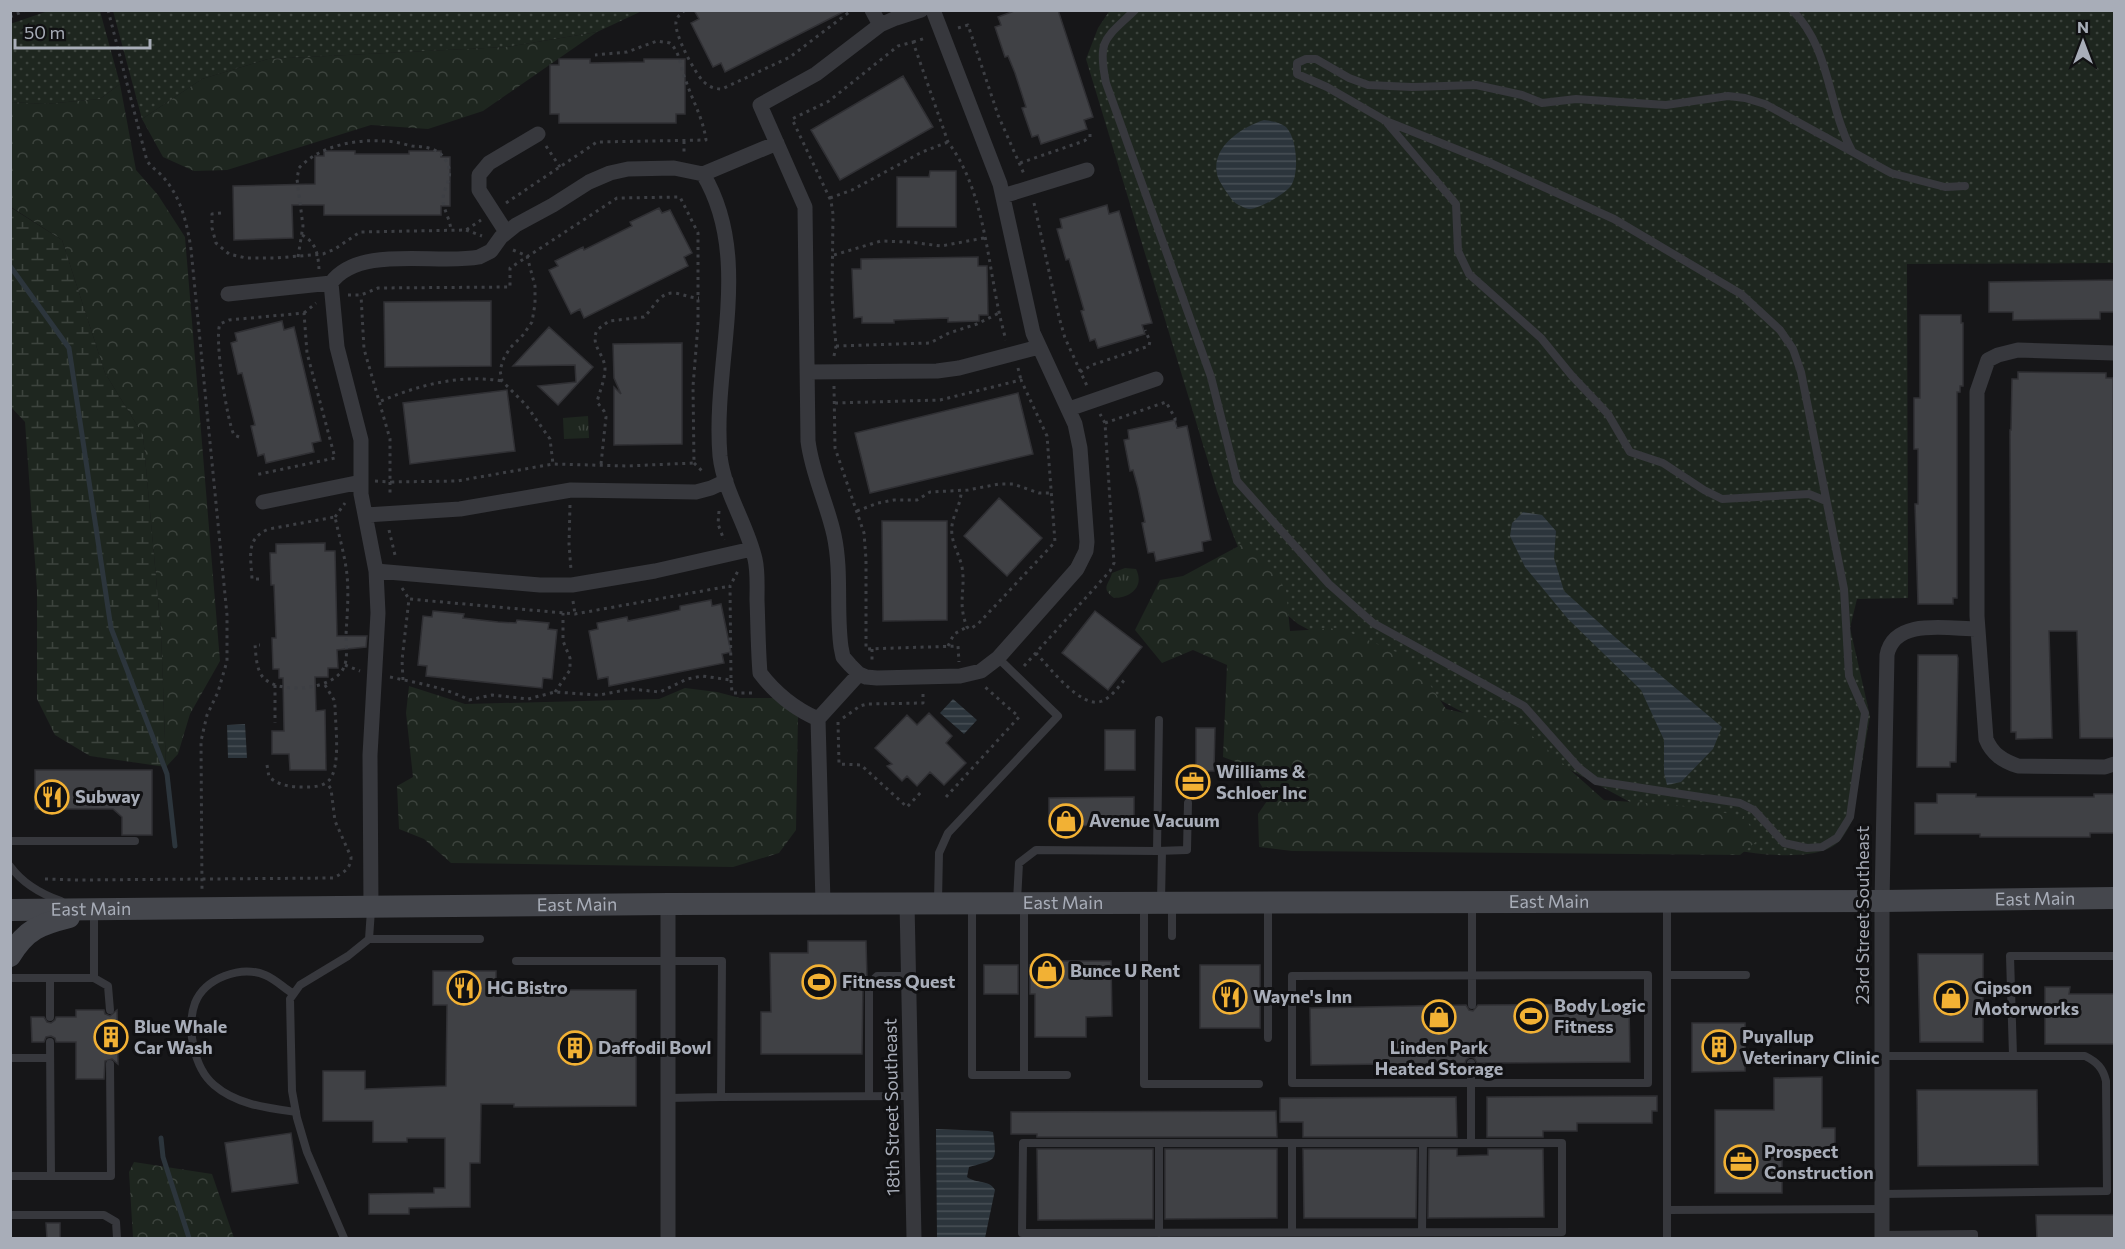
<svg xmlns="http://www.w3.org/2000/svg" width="2125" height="1249" viewBox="0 0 2125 1249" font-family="Commissioner,sans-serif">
  <defs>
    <pattern id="grass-dots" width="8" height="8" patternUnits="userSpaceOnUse" patternTransform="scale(1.5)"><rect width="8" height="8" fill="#1e261f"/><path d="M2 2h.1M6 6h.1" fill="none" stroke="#3c433d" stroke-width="1.8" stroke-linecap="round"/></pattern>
    <pattern id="forest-crowns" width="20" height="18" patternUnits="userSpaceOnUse" patternTransform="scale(1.5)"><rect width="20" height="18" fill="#1e261f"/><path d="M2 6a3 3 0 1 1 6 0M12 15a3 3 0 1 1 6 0" fill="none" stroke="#3c433d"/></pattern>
    <pattern id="wetland-marsh" width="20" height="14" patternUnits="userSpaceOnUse" patternTransform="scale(1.5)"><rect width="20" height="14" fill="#1e261f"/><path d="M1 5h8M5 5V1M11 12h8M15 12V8" fill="none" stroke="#3c433d"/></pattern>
    <pattern id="park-tufts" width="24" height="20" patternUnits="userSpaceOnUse" patternTransform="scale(1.5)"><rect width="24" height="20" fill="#1e261f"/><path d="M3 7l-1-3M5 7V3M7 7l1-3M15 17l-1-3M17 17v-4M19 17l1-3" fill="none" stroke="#3c433d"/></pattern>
    <pattern id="water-rules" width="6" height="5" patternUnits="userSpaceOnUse" patternTransform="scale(1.5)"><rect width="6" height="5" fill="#2c353c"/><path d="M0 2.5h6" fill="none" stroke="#485056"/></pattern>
  </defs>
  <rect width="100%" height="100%" fill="#161618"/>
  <!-- grass -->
  <path fill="url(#grass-dots)" d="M1110,10L2114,11V263L1907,264L1908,598L1857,599L1850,628L1870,716L1852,821C1846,833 1840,844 1828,849C1805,859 1759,855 1735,850C1719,847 1702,838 1686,832L1298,624C1281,610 1263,596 1253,577C1237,550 1228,520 1217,491L1086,59L1098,28Z
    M48,11H100L120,84L100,99L45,104L11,102L10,24Z
    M113,11H642L597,32L506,47L268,59L202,79L142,119Z"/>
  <!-- forest -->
  <path fill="url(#forest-crowns)" d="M597,32L483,111L428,129L371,125L227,170L194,171L163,157L142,119L202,79L268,59L506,47Z
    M120,84L136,170L158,195L185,237L220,661L190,714L178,754L166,767L161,632L143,435L105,373L62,240L11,207L10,102L45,104L100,99Z
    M1248,541L1286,590L1290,631L1339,628L1413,659L1446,709L1520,725L1604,800L1675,805L1744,816L1758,840L1740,855L1292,851L1259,847L1258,814L1269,798L1250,767L1223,757L1227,665L1193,650L1162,663L1135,630L1160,580L1183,576Z
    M409,686L465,704L659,699L685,688L717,692L740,698H773L798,717L796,830L779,853L733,867L451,863L424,839L399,829L397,786L413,777L406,713Z
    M134,1162L212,1174L234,1238H133L129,1172Z"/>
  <!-- wetland -->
  <path fill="url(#wetland-marsh)" d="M10,207L62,240L105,373L143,435L161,632L166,767L90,756L55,735L37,699V590L25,422L11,407Z"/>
  <!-- park -->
  <path fill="url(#park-tufts)" d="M588,416L589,438L564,439L563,418Z
    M1125,568L1136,569C1145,587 1130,598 1114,598C1100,587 1109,585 1112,573Z"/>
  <!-- water -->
  <path fill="url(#water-rules)" d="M1264,120C1271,121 1280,122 1286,127C1297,138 1299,171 1292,184C1288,193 1260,208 1250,209C1247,209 1243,207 1241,206C1233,203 1230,197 1225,190C1223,186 1218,180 1217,174C1211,147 1242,127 1264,120Z
    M1523,512L1542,515L1556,531L1554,558L1564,591L1616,638L1722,727L1713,749L1681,782L1667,785L1664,773V740L1641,690L1568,619L1525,567L1510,536L1512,523Z
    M953,699L977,720L964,734L940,713Z
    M245,724L247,758H228L227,725Z
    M936,1129L988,1131L993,1132C997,1162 997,1159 969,1167L967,1177C976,1184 989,1179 995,1190L985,1238H937Z"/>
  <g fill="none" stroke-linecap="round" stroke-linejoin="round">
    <!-- stream -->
    <path stroke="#2c353c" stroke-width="5" d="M10,266L69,348L111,628L167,774L175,846
      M161,1138L163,1157L189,1238"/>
  </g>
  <!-- building -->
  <path fill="#404145" stroke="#303034" stroke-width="1.5" d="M694,10H847L725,72L721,63L713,67L691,23L699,19Z
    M1017,10H1058L1093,117L1084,120L1087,129L1041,144L1038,135L1032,137L1022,108L1026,107L1015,73L1008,56L1005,57L995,27L1001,25L998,17Z
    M559,59H590V63L644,62V59H685V114H676V123H559V114H550V65H559Z
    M903,76L933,127L840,180L811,130Z
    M324,151H355V154H409V151H441V157H450V206H441V215H324V205H292L293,238L234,240L233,186L315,184V156H324Z
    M930,171H956V227H897V177H929Z
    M1107,205L1109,214L1119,211L1152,323L1142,325L1145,334L1098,348L1095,339L1090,341L1081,311L1084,310L1069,259L1066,260L1057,229L1062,228L1060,219Z
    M659,208L662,213L670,210L692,253L684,257L688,266L584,318L580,309L571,314L549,270L558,266L555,261L583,247L584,250L632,226L630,222Z
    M978,257V266H987L988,315H979V321L948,322V318L894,320V323H862V317L854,318L852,269H861V259Z
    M2115,280V312H2100V319L2013,320V312H1989V282Z
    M491,301V366L385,367L384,302Z
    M1920,315H1961V323H1963V386H1960V392H1957V598H1953V604H1918L1915,504H1918V449H1914V398H1920Z
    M282,321L284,330L294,327L321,441L312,443L314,452L266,463L264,454L258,456L251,426L255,425L242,373L238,374L231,343L237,341L235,333Z
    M549,327L593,367L558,405L538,386L576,382L575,365L513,366Z
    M682,343V444L614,445V387L621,394L614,378L613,344Z
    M2018,372L2106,373V378H2113L2114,738H2080L2077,631H2049L2052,738L2016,739V732H2011L2010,430H2011L2012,379H2018Z
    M507,390L515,451L410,464L403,403Z
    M1018,393L1033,454L870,493L855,433Z
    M1175,420L1177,428L1187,426L1211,540L1202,542L1203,551L1156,561L1154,552L1148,553L1142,523L1145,522L1138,488L1133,470L1130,471L1124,440L1129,439L1128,430Z
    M999,498L1042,538L1007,576L964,536Z
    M882,521H947V620L883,621Z
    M325,543V551H335L337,636H367L366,647L337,650L338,668H328V677H315L316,711L325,710L326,770H290L289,754H272V731H284L283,678H279V669H273L272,638H276L274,585H271L270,553H276V544Z
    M711,600L712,606L721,604L731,652L722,654L724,663L609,686L608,677L598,679L589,631L598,629L597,623L627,617L628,621L662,614L680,610V606Z
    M433,611L464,614L463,618L498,622L516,623L517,620L549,623L548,629L557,630L552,679L543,678L542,688L426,676L427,666L418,665L423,616L432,617Z
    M1095,611L1142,647L1108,690L1062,653Z
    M1918,655H1957L1958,658L1956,762H1950V767H1917Z
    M929,713L952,736L946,743L966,763L944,785L930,772L917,786L907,776L902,781L887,766L892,764L875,748L907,715L917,725Z
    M1196,728H1215L1214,771H1196Z
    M1105,730H1135V770H1105Z
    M35,770H152V835H122V817L113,809H35Z
    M1937,794H1976V797H2094V794H2115V833H2090V837H1980V834H1915V803H1937Z
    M1134,797V825L1049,826V798Z
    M808,941H866L867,978L863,984L862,1054H761V1012H771L770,953H808Z
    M1918,954H1983V1042H1920Z
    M1035,961H1111L1112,1016L1086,1017V1037H1035V994H1030V965H1035Z
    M984,965H1018V994H984Z
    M1200,965H1260V1028H1200Z
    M433,971H496V990H636V1106L514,1107V1104H481L480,1163H470V1207L409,1208V1214H369V1194L434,1193V1188H445V1138H407V1142H373V1121H323V1071H365V1089L446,1086L447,1005H433Z
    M2045,987H2070L2069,994H2115V1044H2045Z
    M1629,1004L1630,1062L1477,1063L1474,1058L1470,1057L1466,1060L1465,1063L1311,1065L1310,1008L1466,1005L1469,1010L1473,1011L1478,1005Z
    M76,1010H104L105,1014L110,1016L117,1010L118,1064L112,1059L105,1061L104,1079H76V1042H56L55,1038L51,1036L46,1037L44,1042H32L31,1017H44L47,1022L51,1023L55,1020L56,1017H76Z
    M1692,1023H1745V1071L1692,1072Z
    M1822,1077V1128H1835V1153L1782,1154V1193H1715V1110H1774V1078Z
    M1917,1090H2037L2038,1165L1918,1166Z
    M1657,1096V1111H1652V1123H1577V1131H1543V1137H1487V1097Z
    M1456,1097L1457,1137H1303V1122H1280V1098Z
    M1276,1111L1277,1137H1037V1134H1011V1112Z
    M291,1133L298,1183L232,1192L225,1143Z
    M1037,1149H1153V1219L1038,1220Z
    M1165,1149H1277V1218L1165,1219Z
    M1303,1149H1417L1416,1218H1304Z
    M1429,1149H1457V1156L1488,1155V1149H1543L1544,1217L1428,1218Z
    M2036,1215H2115V1239H2037Z
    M46,1223H60V1239H47Z"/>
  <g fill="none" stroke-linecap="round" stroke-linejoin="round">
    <!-- path -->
    <path stroke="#3d3f44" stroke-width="3" stroke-dasharray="3 4.5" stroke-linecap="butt" d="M108,10L147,161C152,168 159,172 164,178C181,198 187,223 191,249L227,615V661L218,692L207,715L201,741L202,890
      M685,10C681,14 677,16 676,22C674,34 695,74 704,82C709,87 715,89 722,89L790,57L852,10
      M839,10L842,17
      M10,17L26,10
      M958,28L968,25L998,115L1024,174
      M913,42L926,38
      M684,141V155
      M546,146L560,167
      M1020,163L1084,141L1090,137V132
      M830,198L852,190L922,152L948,142
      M506,203L597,142L706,140C703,118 693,102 686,81C680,68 681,53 670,43L657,41L627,52L595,55
      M1034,203L1059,317L1065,338L1087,386
      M221,213L212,214V228L216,243L229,254L246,258H276L323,254L335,249L360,232L466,230L481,220
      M466,230L482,236
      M302,235C316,242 318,254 319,269
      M513,250L527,256L535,286V304L532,322L523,335L510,348L504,358L500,370L502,381L526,405L550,439L553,464
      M834,255L881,241L910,242L941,246L984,238
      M298,257L303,226L297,179L299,168C319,146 355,139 384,141C394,141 403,144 412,146C424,147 437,147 445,159C456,177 444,184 443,199C443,209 450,219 451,230
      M348,295H361L378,288L510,287V268L617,198L680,197L698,233V325L693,386L694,463L627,466L553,464L457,481L390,482V439L364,349L361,295
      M304,313L316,303
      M836,346L930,343L949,333L977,324L999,313
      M834,356L836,346L832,296L833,214L831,201L792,119L829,101L898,46L913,42L948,142C989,197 987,276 1006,340
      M1018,368L1021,380
      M1080,372L1092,365L1149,346L1150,341L1145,330
      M834,386L835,448L864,533L866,559V649L958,646L959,662
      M381,401C419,385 460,374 502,381
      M835,403L940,400L1021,380L1047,436L1055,542L978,624L970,629L967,627C957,602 966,590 962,567C959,553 950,541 952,526C953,514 962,503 961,490
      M1105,423L1166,402L1175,418V427
      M239,437L234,435C227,421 214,338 220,324L229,320L304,313L307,353L335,458L255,475
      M694,463L704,473
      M601,464L606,417L604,411L597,402C600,390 605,380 605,368C604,353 590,346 597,330L609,321L644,317C653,309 659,292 674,293C683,294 690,298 699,298
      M375,481L390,482V497
      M570,505L569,544L571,570
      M719,511L718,524L724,540
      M857,511L878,503L894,500H917L930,492L968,490L999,484H1013L1039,493H1050
      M335,517L345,503
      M389,530L395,555
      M259,579H252C251,557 245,538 269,529L335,517C339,536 345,556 347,575C349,595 347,616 346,635C346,645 348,658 344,667C335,690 277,696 262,676C256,667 256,655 255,645H260
      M402,588L409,599
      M573,601L575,614
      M948,646L954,634L967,627
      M872,649V661
      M1036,653C1049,667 1082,710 1102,701C1112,697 1119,686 1126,678
      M345,665L360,671
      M1024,666L1110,571L1114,563L1105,423L1100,414
      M390,677C417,683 444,687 469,700L492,695L528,699L555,692L599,695L631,689L660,692L687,679L702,676L731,680L730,586L739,569
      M403,680L402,660L409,599L575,614L730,586
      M731,680L732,693H754
      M275,685V723
      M555,692L570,670V658L563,641V613
      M843,718L860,706L867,704L923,703V692
      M838,722L839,764L861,765L907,807L923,790
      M267,765L269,777C280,786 291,787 304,787C312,787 321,787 327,782C342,772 335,723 335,706L334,700L325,685
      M946,797L1019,717L985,687
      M45,879L78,880L333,878C343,873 351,869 351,857L335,821L331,789L327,783"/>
    <!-- service -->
    <path stroke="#37383d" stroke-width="8" d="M1135,10C1105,39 1097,39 1106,83L1211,377L1237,481L1329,584L1373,623L1524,706L1579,768L1596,781L1740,803L1754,810L1784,843L1807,848L1822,847L1837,838L1850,817L1865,713L1849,676L1844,589L1801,372L1793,349L1780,330L1741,294L1614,219L1486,161L1386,121L1327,87L1297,74V63L1306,59H1316L1349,78L1368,85L1412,87L1476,85L1522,95L1542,103L1576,99L1666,105L1728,96L1745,98L1765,104L1891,173L1945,187L1965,186
      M1792,10C1831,48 1827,105 1852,151
      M1388,124L1456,204L1458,251L1469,274L1541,338L1572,376L1608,414L1630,452L1663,463L1704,490L1722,499L1809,494L1826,501
      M10,841H135
      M1157,851L1187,850L1188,803
      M10,866C23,884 41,894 61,901
      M938,901L939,853L948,833L1058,716L998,658
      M1017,901L1019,863L1036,850L1157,851L1159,720
      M1161,901L1162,851
      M1667,903V1238
      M972,904V1075H1067
      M1024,904V1075
      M1144,904V1084H1259
      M1172,904V936
      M1268,904V1038
      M369,939H480
      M516,961H722L721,1097L668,1098
      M1648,975V1083H1292V976Z
      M1667,975H1746
      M10,978H94V913
      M50,978V1017
      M94,978L108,986L110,1010
      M292,993C284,988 275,979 265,975C241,965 205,978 195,1003C186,1028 194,1068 214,1085C237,1105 268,1108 296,1112
      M1472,1005V903
      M50,1042L51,1176
      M1882,1056H2085C2097,1062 2103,1068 2106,1081L2107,1191L1882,1194
      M2013,1056L2010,956H2114
      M10,1058H50
      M869,1096V984L877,976H909
      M721,1097L911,1096
      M1023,1143H1562V1232L1022,1233Z
      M1471,1143V1063
      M10,1176H111L110,1064
      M1667,1210L1882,1209
      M10,1215H104L116,1222L117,1238
      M1292,1232V1143
      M1422,1232L1423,1143
      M1159,1233V1143
      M1882,1235L1974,1234V1238
      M344,1238L307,1152L297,1118L292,1091L290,999L300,985L348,956L369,939L371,910"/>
    <!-- minor -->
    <path stroke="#37383d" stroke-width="15" d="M872,10L880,25
      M921,10L896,18L880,25L816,74L760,105L805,207L808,441C812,474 827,503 834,535C842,572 836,610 841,647L843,657L850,665L859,674L866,677L877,678L960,676L981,671L998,658L1077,569L1086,551L1087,542L1080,448L1075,424L1033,333L1000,184L933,10
      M703,174C754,259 712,363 720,456C724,492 747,524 755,559C758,572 757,586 757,600C758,624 758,648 760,673C776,694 795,709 818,719
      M1003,196L1087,170
      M506,232L479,190V175L489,163L538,134
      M331,283L337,347L361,440V494L376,571L378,613L370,755L371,908
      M228,294L331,283C359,244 437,265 479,257L491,251L501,237L516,225L553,205L589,182L610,173L628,169L674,168L703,174L777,143
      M2114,353L2018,350L1998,355L1988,360L1977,392V616L1986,739C1992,754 2003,761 2018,766L2105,767L2114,764
      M807,372L937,371L959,368L1039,347
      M1069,409L1156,379
      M263,502L361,482
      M366,515L460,509L571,490L696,492L711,488L726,481
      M376,571L540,585H572L655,571L752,549
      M823,903L818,719L859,674
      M907,903L914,1238
      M668,1238V904
      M1882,1238V901L1887,655C1894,617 1949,629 1978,629"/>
    <!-- secondary -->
    <g stroke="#45474d" stroke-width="22">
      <path id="s1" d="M10,910L668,904L1882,901L2114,898"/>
      <path d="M10,956C26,929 41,924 69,917"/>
    </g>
  </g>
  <!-- icons -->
  <defs>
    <g id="office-ring" transform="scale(1.725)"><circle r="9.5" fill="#111113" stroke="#f2b134" stroke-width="1.5"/><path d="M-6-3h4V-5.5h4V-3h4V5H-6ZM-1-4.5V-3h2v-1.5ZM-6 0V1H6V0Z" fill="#f2b134"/></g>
    <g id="restaurant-ring" transform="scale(1.725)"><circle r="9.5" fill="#111113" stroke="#f2b134" stroke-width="1.5"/><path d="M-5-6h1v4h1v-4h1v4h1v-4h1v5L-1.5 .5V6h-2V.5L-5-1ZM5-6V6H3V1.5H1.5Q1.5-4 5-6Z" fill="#f2b134"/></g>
    <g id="shop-ring" transform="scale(1.725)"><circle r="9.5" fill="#111113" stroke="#f2b134" stroke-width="1.5"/><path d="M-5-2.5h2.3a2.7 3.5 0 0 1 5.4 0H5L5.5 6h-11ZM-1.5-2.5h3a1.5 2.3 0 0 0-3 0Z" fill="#f2b134"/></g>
    <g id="stadium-ring" transform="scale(1.725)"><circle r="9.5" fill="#111113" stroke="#f2b134" stroke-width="1.5"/><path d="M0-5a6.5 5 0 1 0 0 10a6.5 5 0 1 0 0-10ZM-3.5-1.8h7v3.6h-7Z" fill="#f2b134"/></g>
    <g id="building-ring" transform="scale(1.725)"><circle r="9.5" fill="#111113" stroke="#f2b134" stroke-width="1.5"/><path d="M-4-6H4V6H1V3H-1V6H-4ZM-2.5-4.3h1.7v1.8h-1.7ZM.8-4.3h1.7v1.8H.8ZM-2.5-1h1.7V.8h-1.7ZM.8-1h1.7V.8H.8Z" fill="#f2b134"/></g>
  </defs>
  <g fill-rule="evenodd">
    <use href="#office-ring" x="1193" y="782"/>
    <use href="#restaurant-ring" x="52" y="797"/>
    <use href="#shop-ring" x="1066" y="821"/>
    <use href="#shop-ring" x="1047" y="971"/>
    <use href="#stadium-ring" x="819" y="982"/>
    <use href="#restaurant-ring" x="464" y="988"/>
    <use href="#restaurant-ring" x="1230" y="997"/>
    <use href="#shop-ring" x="1951" y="998"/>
    <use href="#stadium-ring" x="1531" y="1016"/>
    <use href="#shop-ring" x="1439" y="1017"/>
    <use href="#building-ring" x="111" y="1037"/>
    <use href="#building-ring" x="1719" y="1047"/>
    <use href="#building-ring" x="575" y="1048"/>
    <use href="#office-ring" x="1741" y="1162"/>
  </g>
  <g text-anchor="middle" stroke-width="6" stroke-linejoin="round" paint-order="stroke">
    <!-- poi labels -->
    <g font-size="18" font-weight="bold" fill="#a8adb8" stroke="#111113" text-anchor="start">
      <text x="1216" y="778">Williams &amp;<tspan x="1216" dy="21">Schloer Inc</tspan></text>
      <text x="75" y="803">Subway</text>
      <text x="1089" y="827">Avenue Vacuum</text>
      <text x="1070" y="977">Bunce U Rent</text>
      <text x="842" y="988">Fitness Quest</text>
      <text x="487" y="994">HG Bistro</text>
      <text x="1974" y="994">Gipson<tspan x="1974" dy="21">Motorworks</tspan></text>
      <text x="1253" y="1003">Wayne's Inn</text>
      <text x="1554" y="1012">Body Logic<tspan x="1554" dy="21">Fitness</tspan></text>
      <text x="134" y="1033">Blue Whale<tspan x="134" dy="21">Car Wash</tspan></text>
      <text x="1742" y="1043">Puyallup<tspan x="1742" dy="21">Veterinary Clinic</tspan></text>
      <text x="598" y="1054">Daffodil Bowl</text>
      <text x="1439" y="1054" text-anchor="middle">Linden Park<tspan x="1439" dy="21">Heated Storage</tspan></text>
      <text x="1764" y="1158">Prospect<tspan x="1764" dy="21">Construction</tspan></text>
    </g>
    <!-- street labels -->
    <g font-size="18" fill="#a8adb8" stroke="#111113">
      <text dy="6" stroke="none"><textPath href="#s1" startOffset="2025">East Main</textPath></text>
      <text dy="6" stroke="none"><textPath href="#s1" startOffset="1539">East Main</textPath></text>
      <text dy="6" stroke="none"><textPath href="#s1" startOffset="1053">East Main</textPath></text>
      <text dy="6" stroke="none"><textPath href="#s1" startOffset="567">East Main</textPath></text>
      <text dy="6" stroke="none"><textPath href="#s1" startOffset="81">East Main</textPath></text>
      <text transform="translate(1863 915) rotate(-90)" y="6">23rd Street Southeast</text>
      <text transform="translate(892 1107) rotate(-91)" y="6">18th Street Southeast</text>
    </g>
  </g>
  <!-- border -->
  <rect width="2125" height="1249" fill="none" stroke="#a8adb8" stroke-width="24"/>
  <!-- north arrow -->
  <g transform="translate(2083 42)" stroke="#111113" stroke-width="4.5" paint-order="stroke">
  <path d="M0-4.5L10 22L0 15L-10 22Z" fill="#a8adb8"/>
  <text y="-9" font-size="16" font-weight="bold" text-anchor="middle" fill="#a8adb8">N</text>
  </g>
  <!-- scale -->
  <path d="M15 39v9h135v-9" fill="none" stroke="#a8adb8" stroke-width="3"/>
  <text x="24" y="39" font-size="18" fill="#a8adb8" stroke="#111113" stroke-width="4.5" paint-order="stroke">50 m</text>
</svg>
